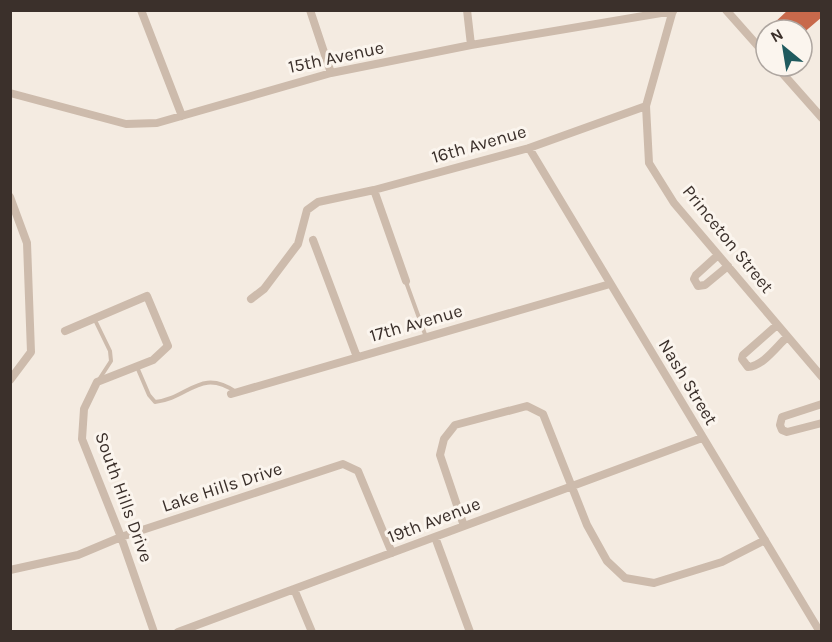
<svg xmlns="http://www.w3.org/2000/svg" width="832" height="642" viewBox="0 0 832 642" font-family="Karla,sans-serif">
  <rect width="100%" height="100%" fill="#f4ebe1"/>
  <!-- building -->
  <path fill="#c8694b" d="M788,10H822V17L802,34V30H778L773,24Z"/>
  <g fill="none" stroke-linecap="round" stroke-linejoin="round">
    <!-- lane -->
    <path stroke="#cdbbac" stroke-width="4" d="M406,282L426,337
      M94,318L110,351L111,361L100,378
      M137,367L149,395L155,402C188,399 200,367 236,392"/>
    <!-- street -->
    <path stroke="#cdbbac" stroke-width="8" d="M141,10L182,116
      M310,10L331,73
      M467,10L471,45
      M673,10L646,106L649,163L674,203L822,377
      M726,10L766,55
      M776,66L822,118
      M10,93L126,124L157,123L331,73L471,45L673,11
      M529,148L820,632
      M374,190L406,281
      M10,197L27,243L31,352L10,380
      M313,240L357,357
      M718,255L696,275L694,279L698,286L705,285L728,266
      M251,299L264,289L298,244L307,210L318,202L374,190L529,148L646,106
      M777,325L743,355L742,359L748,367C763,366 776,347 787,337
      M65,331L147,296L168,346L153,360L97,382L84,409L82,439L121,537L154,632
      M231,394L610,284
      M822,404L782,417L780,425L782,430L787,432L822,423
      M464,526L440,455L444,439L455,425L527,406L543,414L587,525L607,561L625,578L654,583L722,562L765,540
      M435,537L470,632
      M10,570L78,555L121,537L343,464L358,471L392,553
      M294,589L312,632
      M178,632L702,438"/>
  </g>
  <g text-anchor="middle" stroke-width="6" stroke-linejoin="round" paint-order="stroke">
    <!-- street labels -->
    <g font-size="18" fill="#3b302b" stroke="#fbf5ee">
      <text transform="translate(336 57) rotate(-12)" y="6">15th Avenue</text>
      <text transform="translate(479 144) rotate(-16)" y="6">16th Avenue</text>
      <text transform="translate(728 239) rotate(51)" y="6">Princeton Street</text>
      <text transform="translate(416 323) rotate(-16)" y="6">17th Avenue</text>
      <text transform="translate(688 382) rotate(59)" y="6">Nash Street</text>
      <text transform="translate(222 487) rotate(-18)" y="6">Lake Hills Drive</text>
      <text transform="translate(124 497) rotate(70)" y="6">South Hills Drive</text>
      <text transform="translate(434 520) rotate(-21)" y="6">19th Avenue</text>
    </g>
  </g>
  <!-- border -->
  <rect width="832" height="642" fill="none" stroke="#3b302b" stroke-width="24"/>
  <!-- north arrow -->
  <g transform="translate(784 48) rotate(330)"><circle r="28" fill="#fbf5ee" stroke="#aea6a0" stroke-width="1.5"/>
  <path d="M0-4.5L10 22L0 15L-10 22Z" fill="#1f5a5e"/>
  <text y="-9" font-size="16" font-weight="bold" text-anchor="middle" fill="#3b302b">N</text>
  </g>
</svg>
